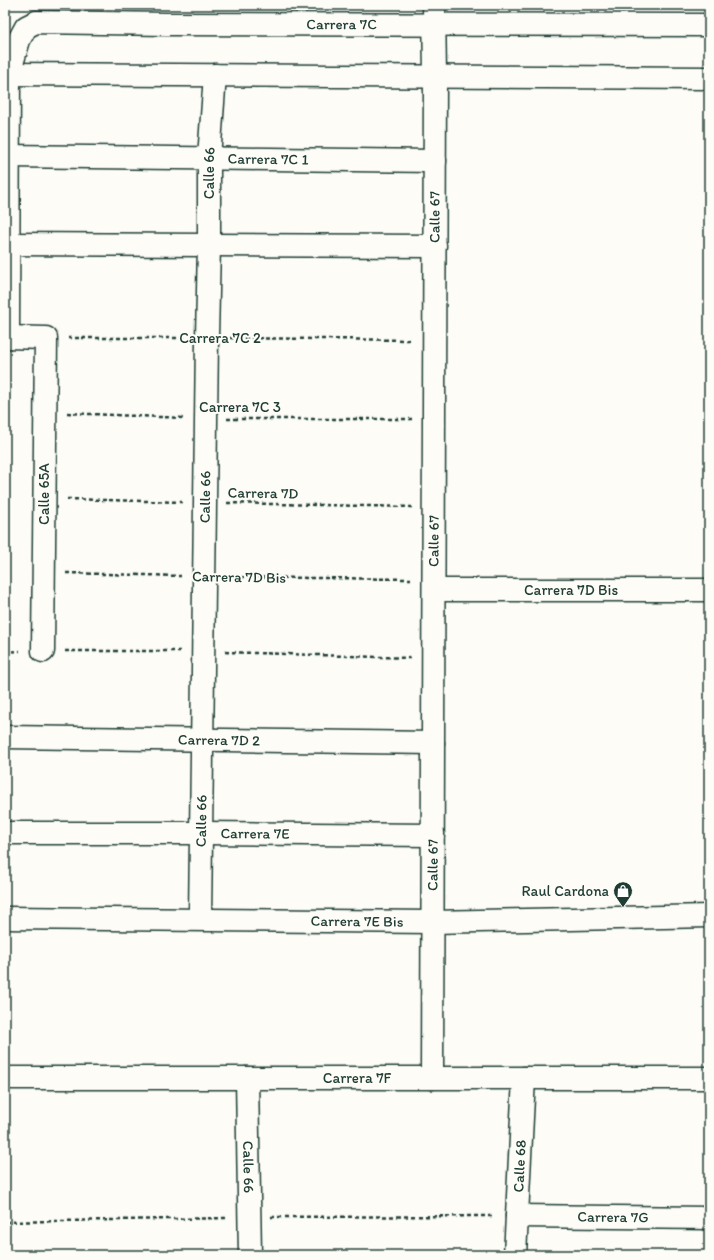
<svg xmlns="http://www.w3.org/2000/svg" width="714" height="1260" viewBox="0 0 714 1260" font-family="Itim,sans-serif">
  <rect width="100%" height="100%" fill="#fdfcf7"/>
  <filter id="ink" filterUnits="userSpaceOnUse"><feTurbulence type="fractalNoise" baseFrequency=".025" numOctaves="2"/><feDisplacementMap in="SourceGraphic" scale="8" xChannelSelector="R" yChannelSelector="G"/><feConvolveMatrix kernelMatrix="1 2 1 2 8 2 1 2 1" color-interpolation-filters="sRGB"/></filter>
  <g filter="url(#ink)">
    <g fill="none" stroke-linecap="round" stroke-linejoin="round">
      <!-- street casing -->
      <g stroke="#1f3d34" stroke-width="25">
        <g id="street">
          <path id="s1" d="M5,156L435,161"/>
          <path d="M5,244L435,246"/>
          <path d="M5,337L46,338L43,651"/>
          <path d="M8,337L9,74"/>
          <path id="s2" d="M434,590H709"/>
          <path id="s3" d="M5,737L433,743"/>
          <path id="s4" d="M5,833H201L433,835"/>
          <path id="s5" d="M200,919L207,338L209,245V158L215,75"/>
          <path id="s6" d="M5,1078H709"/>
          <path id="s7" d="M247,1078L250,1255"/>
          <path id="s8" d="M432,1078L435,76L434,5"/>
          <path id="s9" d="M517,1216L709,1218"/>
          <path id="s10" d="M515,1255L524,1078"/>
        </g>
      </g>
      <!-- secondary casing -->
      <g stroke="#1f3d34" stroke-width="25">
        <g id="secondary">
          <path d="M5,74L709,78"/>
          <path id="s11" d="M9,74L19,40L26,27L36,22L167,24L709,25"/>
          <path id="s12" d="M5,918L432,922L709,916"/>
        </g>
      </g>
      <!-- path -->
      <path stroke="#1f3d34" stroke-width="2.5" stroke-dasharray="4 3" stroke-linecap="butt" d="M68,338H185
        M230,338L411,340
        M67,413L184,418
        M227,419H412
        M67,499L182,502
        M227,503L412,507
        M66,573L181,576
        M226,577L411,579
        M65,651H180
        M5,652L20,651
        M225,652L410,658
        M271,1217L494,1216
        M5,1222L226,1218"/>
      <!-- street -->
      <use href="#street" stroke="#fdfcf7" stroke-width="22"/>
      <!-- secondary -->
      <use href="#secondary" stroke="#fdfcf7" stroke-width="22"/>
    </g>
  </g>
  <!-- icons -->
  <defs>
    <g id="shop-pin" transform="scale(1)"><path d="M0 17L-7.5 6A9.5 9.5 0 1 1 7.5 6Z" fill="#1f3d34" stroke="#fdfcf7"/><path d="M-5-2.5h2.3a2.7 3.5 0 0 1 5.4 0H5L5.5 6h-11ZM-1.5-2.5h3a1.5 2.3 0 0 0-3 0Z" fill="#fff"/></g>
  </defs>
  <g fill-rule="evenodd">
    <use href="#shop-pin" x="623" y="891"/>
  </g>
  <g text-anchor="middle" stroke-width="4" stroke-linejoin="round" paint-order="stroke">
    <!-- street labels -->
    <g font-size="15" fill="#1f3d34" stroke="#fdfcf7">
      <text dy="5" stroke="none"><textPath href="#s11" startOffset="367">Carrera 7C</textPath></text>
      <text dy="5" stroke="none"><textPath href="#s1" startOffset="263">Carrera 7C 1</textPath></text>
      <text dy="5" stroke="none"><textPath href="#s5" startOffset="746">Calle 66</textPath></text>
      <text dy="5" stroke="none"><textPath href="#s8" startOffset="861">Calle 67</textPath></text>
      <text x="220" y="343">Carrera 7C 2</text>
      <text x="240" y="412">Carrera 7C 3</text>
      <text transform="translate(263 493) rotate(1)" y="5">Carrera 7D</text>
      <text transform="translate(44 494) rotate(-90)" y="5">Calle 65A</text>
      <text dy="5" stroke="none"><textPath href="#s5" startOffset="422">Calle 66</textPath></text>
      <text dy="5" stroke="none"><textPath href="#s8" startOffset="537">Calle 67</textPath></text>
      <text transform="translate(239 577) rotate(1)" y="5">Carrera 7D Bis</text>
      <text dy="5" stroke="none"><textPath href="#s2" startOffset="137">Carrera 7D Bis</textPath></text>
      <text dy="5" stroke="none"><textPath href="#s3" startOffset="214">Carrera 7D 2</textPath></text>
      <text dy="5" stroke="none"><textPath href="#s5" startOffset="98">Calle 66</textPath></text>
      <text dy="5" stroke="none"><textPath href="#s4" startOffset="250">Carrera 7E</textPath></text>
      <text dy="5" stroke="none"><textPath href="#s8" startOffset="213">Calle 67</textPath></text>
      <text dy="5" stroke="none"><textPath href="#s12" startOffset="352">Carrera 7E Bis</textPath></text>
      <text dy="5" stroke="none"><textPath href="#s6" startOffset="352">Carrera 7F</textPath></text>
      <text dy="5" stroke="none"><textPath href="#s10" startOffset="89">Calle 68</textPath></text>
      <text dy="5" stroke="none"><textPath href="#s7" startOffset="89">Calle 66</textPath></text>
      <text dy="5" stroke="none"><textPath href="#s9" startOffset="96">Carrera 7G</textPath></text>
    </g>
    <!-- poi labels -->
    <g font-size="15" fill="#1f3d34" stroke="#fdfcf7" text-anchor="end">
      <text x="609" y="896">Raul Cardona</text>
    </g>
  </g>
  <!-- margin -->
  <rect width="714" height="1260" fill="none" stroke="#fdfcf7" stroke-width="20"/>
  <rect x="10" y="10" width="694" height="1240" fill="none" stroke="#1f3d34" stroke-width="1.5" filter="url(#ink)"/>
</svg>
